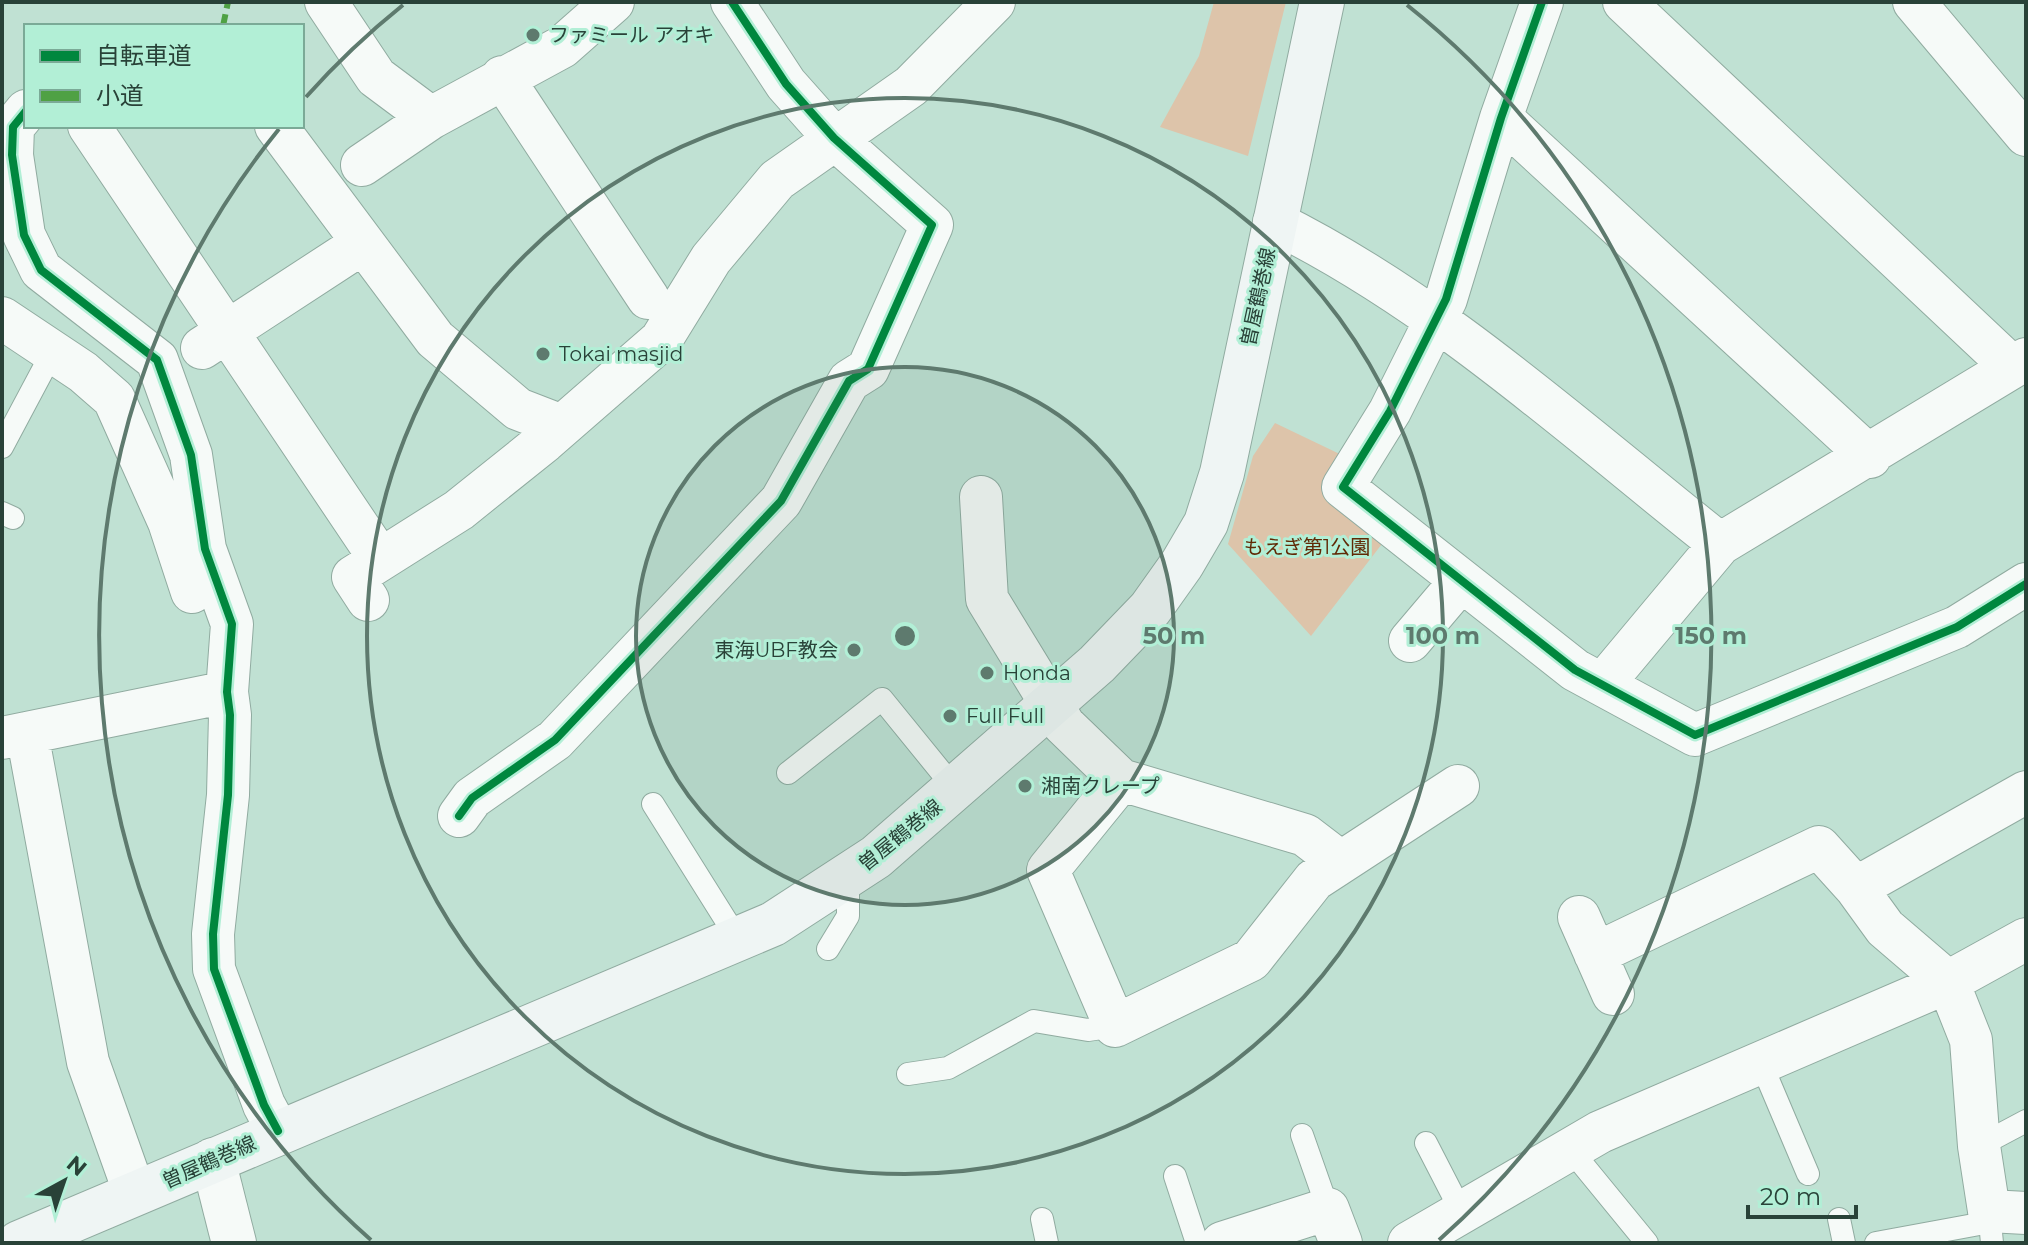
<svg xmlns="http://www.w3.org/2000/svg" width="2028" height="1245" viewBox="0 0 2028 1245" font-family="Montserrat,'Noto Sans JP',sans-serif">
  <rect width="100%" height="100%" fill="#c0e1d3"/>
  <!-- green -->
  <path fill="#ddc4aa" d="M1214,2H1286L1248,156L1160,127L1199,56Z
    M1275,423L1348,458L1385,540L1311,636L1228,544L1253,456Z"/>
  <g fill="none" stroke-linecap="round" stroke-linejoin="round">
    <!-- service casing -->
    <g stroke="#90aba0" stroke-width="24">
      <path id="service" d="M2,447L52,353
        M2,513L13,518
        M788,773L882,699L956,790
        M653,804L737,938
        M828,949L848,916V878
        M1761,1063L1808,1174
        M908,1074L948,1068L1034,1021L1088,1030L1115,1026
        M1302,1135L1328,1209
        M1426,1143L1461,1211
        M1979,1146L2026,1121
        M1570,1149L1647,1243
        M1175,1176L1197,1243
        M1989,1211L1992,1243
        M1042,1219L1047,1243
        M1839,1219L1844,1243
        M1876,1243L1990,1222"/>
    </g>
    <!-- minor casing -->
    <g stroke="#90aba0" stroke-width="44">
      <path id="minor" d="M326,2L376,77L431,118L562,47L613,2
        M1542,2L1501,118L1446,299L1390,411L1343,487L1575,670L1695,735L1957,627L2026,584
        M1624,2L2012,367
        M1914,2L2026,135
        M502,77L648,298
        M26,111L13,127L12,155L24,235L41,270L157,360L191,455L205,549L232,624L227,692L230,715L228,795L213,934L214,969L264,1105L278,1131
        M1501,118L1870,457
        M89,126L380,559
        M276,126L435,339L518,409L562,426
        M362,165L431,118
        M1274,222C1438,303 1577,431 1720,544
        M2,318L83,372L114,399L169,522L192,592
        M202,348L363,243
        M981,497L987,599L1064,725L1121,780L1305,835L1339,861
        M368,600L353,577L459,510L545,441L661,340L711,259L777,180L911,86L994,2
        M1410,641L1460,582
        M1603,684L1720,544L2026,359
        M27,733L88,1062L135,1194
        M2,738L227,692
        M1121,780L1048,870L1115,1026L1251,960L1314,880L1458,786
        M459,816L472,798L555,740L781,501L849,381L868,369L932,225L834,138L786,84L732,2
        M1856,888L2026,792
        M1579,917L1613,994
        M1595,954L1819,847L1856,888L1885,928L1948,982L1971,1040L1979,1146L1989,1211L2026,1213
        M1222,1243L1328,1209L1341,1243
        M1409,1243L1600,1132L1948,982L2026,939"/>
    </g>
    <!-- tertiary casing -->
    <g stroke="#90aba0" stroke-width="46">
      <path id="tertiary" d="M213,1160L234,1243"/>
    </g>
    <!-- secondary casing -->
    <g stroke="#90aba0" stroke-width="46">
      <path id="secondary" d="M19,1243L773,924L876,857L1097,664L1150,609L1182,564L1206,523L1222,473L1322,2"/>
    </g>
    <!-- service -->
    <use href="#service" stroke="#f6faf8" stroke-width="22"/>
    <!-- minor -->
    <use href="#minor" stroke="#f6faf8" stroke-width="42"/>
    <!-- tertiary -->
    <use href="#tertiary" stroke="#f6faf8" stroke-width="44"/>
    <!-- secondary -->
    <use href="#secondary" stroke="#eff5f4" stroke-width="44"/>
    <!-- quiet -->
    <path stroke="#4fa144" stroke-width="6" stroke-dasharray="12 6" stroke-linecap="butt" d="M223,26L228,2"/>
    <!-- cycleway casing -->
    <g stroke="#b2efd6" stroke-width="13">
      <path id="cycleway" d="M1542,2L1501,118L1446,299L1390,411L1343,487L1575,670L1695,735L1957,627L2026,584
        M26,111L13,127L12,155L24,235L41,270L157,360L191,455L205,549L232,624L227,692L230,715L228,795L213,934L214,969L264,1105L278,1131
        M459,816L472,798L555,740L781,501L849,381L868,369L932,225L834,138L786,84L732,2"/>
    </g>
    <!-- cycleway -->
    <use href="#cycleway" stroke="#00873e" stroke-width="8"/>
  </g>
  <!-- distance rings -->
  <circle cx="905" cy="636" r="269" fill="#5e7a6e" fill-opacity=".12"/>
  <g fill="none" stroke="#5e7a6e" stroke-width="4">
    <circle cx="905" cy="636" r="269"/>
    <circle cx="905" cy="636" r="538"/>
    <path d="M371 1240A806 806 0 0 1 279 129M306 97A806 806 0 0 1 403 5M1407 5A806 806 0 0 1 1439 1240"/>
  </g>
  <!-- markers -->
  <g fill="#5e7a6e" stroke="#b2efd6" stroke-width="3">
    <circle cx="533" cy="35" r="8"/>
    <circle cx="543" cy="354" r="8"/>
    <circle cx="854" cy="650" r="8"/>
    <circle cx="987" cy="673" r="8"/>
    <circle cx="950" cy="716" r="8"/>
    <circle cx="1025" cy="786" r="8"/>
  </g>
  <g text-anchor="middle" stroke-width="6" stroke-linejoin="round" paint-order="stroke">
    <!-- poi labels -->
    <g font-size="20" fill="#294238" stroke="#b2efd6" text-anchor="start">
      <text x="549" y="42">ファミール アオキ</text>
      <text x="559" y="361">Tokai masjid</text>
      <text x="838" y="657" text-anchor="end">東海UBF教会</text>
      <text x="1003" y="680">Honda</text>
      <text x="966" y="723">Full Full</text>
      <text x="1041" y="793">湘南クレープ</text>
    </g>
    <!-- street labels -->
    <g font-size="20" fill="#294238" stroke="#b2efd6">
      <text transform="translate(1258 297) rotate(-78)" y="7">曽屋鶴巻線</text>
      <text transform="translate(900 835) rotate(-39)" y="7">曽屋鶴巻線</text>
      <text transform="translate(209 1162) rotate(-24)" y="7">曽屋鶴巻線</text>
    </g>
    <!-- park labels -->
    <g font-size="20" fill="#602905" stroke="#b2efd6">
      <text x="1307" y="554">もえぎ第1公園</text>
    </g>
  </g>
  <circle cx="905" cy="636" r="12" fill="#5e7a6e" stroke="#b2efd6" stroke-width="4"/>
  <g font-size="24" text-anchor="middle" font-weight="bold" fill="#5e7a6e" stroke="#b2efd6" stroke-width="6" stroke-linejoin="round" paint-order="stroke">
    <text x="1174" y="644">50 m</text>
    <text x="1443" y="644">100 m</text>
    <text x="1711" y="644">150 m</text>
  </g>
  <!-- border -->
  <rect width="2028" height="1245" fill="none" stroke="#294238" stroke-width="8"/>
  <!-- legend -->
  <rect x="24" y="24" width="280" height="104" fill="#b2efd6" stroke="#7baa97" stroke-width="2"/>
  <rect x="40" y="50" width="40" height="12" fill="#00873e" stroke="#7baa97" stroke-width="2"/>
  <text x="96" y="64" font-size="24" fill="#294238">自転車道</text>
  <rect x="40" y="90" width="40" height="12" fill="#4fa144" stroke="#7baa97" stroke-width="2"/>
  <text x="96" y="104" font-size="24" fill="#294238">小道</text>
  <!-- north arrow -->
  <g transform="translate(64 1181) rotate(40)" stroke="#b2efd6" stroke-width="6" paint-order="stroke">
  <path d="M0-6L14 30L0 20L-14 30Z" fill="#294238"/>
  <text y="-12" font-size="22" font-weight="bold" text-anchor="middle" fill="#294238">N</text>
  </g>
  <!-- scale -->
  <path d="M1748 1205v12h108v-12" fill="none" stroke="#294238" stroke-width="4"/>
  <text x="1760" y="1205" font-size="24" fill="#294238" stroke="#b2efd6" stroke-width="6" paint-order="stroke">20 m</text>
</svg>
